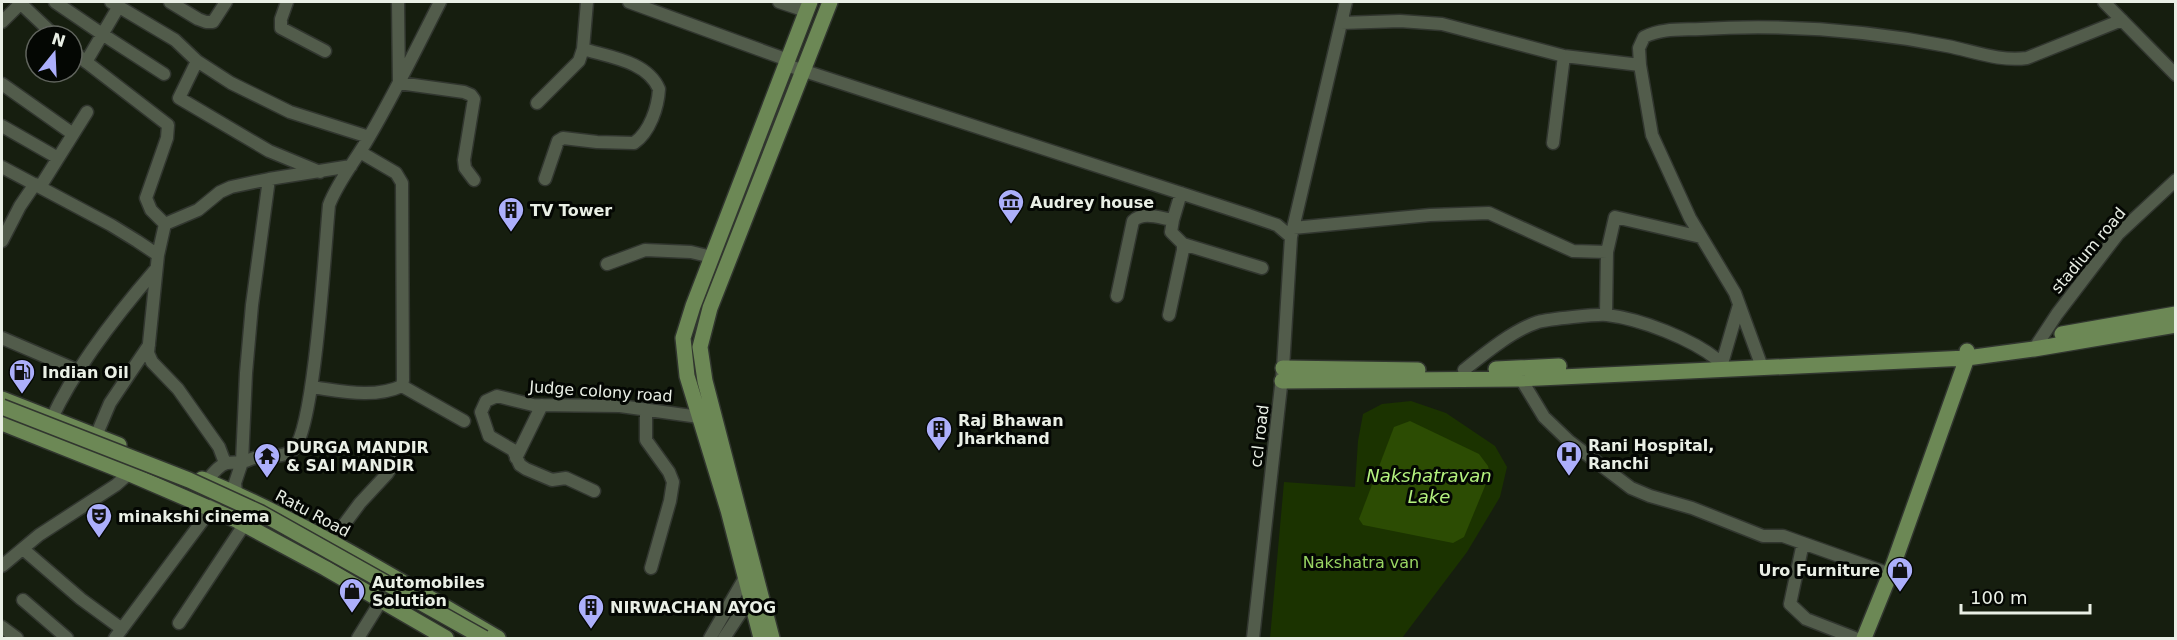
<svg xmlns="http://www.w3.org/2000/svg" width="2177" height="640" viewBox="0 0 2177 640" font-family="'DejaVu Sans',sans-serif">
  <rect width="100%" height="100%" fill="#161e0f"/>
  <!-- green -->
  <path fill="#1b3300" d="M1411,401L1446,413L1495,446L1507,467L1500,497L1467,552L1402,638H1270L1284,482L1355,487L1358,441L1363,414L1382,404Z"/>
  <!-- water -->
  <path fill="#2c4c03" d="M1410,421L1479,454L1488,466L1490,474L1464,537L1453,543L1363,525L1359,519L1394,427Z"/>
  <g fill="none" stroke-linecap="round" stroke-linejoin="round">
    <!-- minor casing -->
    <g stroke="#31362f" stroke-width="15">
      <path id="minor" d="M19,2L55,36
        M55,2L102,34L164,74
        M111,2L175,40L197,61L231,83L290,112L369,137
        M170,2L198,19L206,22H213L226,2
        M287,2L281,19V28L325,51
        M398,2L399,83L464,92L471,95L474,99L464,160L465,168L474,180
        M629,2L788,60
        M779,2L806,11
        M2104,2L2176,75
        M2,22L21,3
        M1341,23L1400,21L1442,24L1564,56L1640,65L1652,135L1690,218L1735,293L1762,367
        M72,51L168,125L167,138L146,198L151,210L165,224
        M197,61L179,98L269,151L320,172
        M86,62L119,6
        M786,65L1248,215L1277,225L1291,237
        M1640,65L1639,48L1644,37C1662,28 1681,30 1701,29C1784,24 1866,30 1947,46C1973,51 2000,62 2027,58L2122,20
        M2,84L73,134
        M537,103L579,61L583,49L587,2
        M2,126L58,158
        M1553,143L1564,56
        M2,167L111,225L137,241L158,255
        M545,179L558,141L563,138L597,142L634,143C650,132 658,107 659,89C647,61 609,57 583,49
        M40,187L87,112
        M1293,228L1430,215L1489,213L1573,251L1607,252
        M2,241L20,206L35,184
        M1183,244L1262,268
        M607,264L645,250L691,252L712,257
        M1117,296L1133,221C1143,211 1160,218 1173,220
        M1606,314L1607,252L1615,217L1701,237
        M1169,315L1183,250V244L1171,232L1173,220L1181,193
        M2,338L79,371
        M2034,349L2057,314L2118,234L2176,180
        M1723,360L1739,305
        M1464,370C1484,354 1513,330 1538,322C1549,319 1597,314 1607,315C1641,319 1692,339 1718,360
        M1521,374V379L1544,417L1569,441L1631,488L1650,496L1692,508L1763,536H1783L1890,574
        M402,386L464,421
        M311,387C341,391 373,399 402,386L403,380L402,183L396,173L360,152
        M646,409V440L669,472L673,482L670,501L651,568
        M52,418C76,366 118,313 156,269
        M96,436L110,403L149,345
        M516,458L542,405
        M225,463L219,447L178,389L152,362L148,353L158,255L165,224L198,210L220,192L231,187L269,179L351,166
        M207,481C212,474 219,465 227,463C232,462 237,463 241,462C245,462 250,459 254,458C266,456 285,458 294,449C315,425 325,246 329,205C338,181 356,160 369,137C395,93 417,47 440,2
        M594,491L566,478L552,480L526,469L520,465L513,450L489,436L481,412L486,401L497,396L533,405L620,406L699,417
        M236,492L235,483L242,462L246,373L252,305L269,179
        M331,542L360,503L387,474L399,455
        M1803,543L1790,604L1806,619L1855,638
        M23,549L81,599L122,629
        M2,566L39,535L116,485L133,470
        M23,600L67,638
        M179,623L244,525L254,502
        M2,627L17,638
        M115,638L212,508L223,487
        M358,638L381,601
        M710,638L747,574
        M724,638L753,594
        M1253,638L1283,368L1291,237L1346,2"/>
    </g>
    <!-- major casing -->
    <g stroke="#31362f" stroke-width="18">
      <path id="major" d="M2062,334L2176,314
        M1283,368L1418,370
        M1496,369L1559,366
        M1282,381L1521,379L1967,358L2034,349L2176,325
        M2,399L119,445
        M2,423L130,474L234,519L325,568L446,638
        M202,479C305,522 402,582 498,638
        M761,638L728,510L687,376L683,338L693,306L810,2
        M772,638L705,381L700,347L710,308L830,2
        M1864,638L1890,574L1967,358V351"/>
    </g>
    <!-- minor -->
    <use href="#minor" stroke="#525c4b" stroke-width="12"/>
    <!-- major -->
    <use href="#major" stroke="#6c8855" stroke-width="15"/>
    <!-- major-bridge casing -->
    <g stroke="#31362f" stroke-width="18" stroke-linecap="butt">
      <path id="major-bridge" d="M2,407L189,480L261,513L484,638"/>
    </g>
    <!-- major-bridge -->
    <use href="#major-bridge" stroke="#6c8855" stroke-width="15"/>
  </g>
  <!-- icons -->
  <defs>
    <g id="museum-pin" transform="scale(1.35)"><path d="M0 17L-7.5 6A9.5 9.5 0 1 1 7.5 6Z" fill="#acaffb" stroke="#040703"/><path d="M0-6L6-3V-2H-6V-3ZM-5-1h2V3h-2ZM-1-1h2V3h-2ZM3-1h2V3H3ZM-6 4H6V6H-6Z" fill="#111"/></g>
    <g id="building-pin" transform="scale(1.35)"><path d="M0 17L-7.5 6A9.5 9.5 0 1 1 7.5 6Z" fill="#acaffb" stroke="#040703"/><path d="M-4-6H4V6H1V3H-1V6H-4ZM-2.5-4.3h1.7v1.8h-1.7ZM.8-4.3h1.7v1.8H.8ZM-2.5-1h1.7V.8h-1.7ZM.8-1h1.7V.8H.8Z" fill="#111"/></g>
    <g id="fuel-pin" transform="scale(1.35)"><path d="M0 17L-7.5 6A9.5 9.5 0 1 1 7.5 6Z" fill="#acaffb" stroke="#040703"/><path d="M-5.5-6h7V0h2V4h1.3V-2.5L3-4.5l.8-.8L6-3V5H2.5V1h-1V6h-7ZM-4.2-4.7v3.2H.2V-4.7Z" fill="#111"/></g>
    <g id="hospital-pin" transform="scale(1.35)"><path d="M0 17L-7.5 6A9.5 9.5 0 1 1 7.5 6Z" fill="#acaffb" stroke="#040703"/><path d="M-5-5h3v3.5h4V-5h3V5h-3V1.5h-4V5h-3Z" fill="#111"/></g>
    <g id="temple-pin" transform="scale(1.35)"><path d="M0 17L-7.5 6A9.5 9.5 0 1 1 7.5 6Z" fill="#acaffb" stroke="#040703"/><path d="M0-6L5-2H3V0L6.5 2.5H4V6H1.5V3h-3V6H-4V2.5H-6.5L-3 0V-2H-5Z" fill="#111"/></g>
    <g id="theatre-pin" transform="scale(1.35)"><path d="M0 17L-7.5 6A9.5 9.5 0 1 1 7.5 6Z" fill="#acaffb" stroke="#040703"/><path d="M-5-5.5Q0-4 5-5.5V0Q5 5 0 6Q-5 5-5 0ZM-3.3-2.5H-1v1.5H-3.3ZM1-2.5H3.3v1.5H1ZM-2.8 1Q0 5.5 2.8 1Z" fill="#111"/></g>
    <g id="shop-pin" transform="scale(1.35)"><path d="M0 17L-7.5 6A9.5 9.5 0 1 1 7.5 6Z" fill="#acaffb" stroke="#040703"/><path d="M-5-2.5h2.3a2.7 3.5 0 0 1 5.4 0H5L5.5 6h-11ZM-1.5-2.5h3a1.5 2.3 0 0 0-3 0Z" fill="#111"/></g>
  </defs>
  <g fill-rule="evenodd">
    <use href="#museum-pin" x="1011" y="202"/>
    <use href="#building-pin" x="511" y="210"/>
    <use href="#fuel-pin" x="22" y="372"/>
    <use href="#building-pin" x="939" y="429"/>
    <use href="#hospital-pin" x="1569" y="454"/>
    <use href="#temple-pin" x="267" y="456"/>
    <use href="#theatre-pin" x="99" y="516"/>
    <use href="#shop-pin" x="1900" y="570"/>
    <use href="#shop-pin" x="352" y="591"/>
    <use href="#building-pin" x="591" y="607"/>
  </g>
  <g text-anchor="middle" stroke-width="6" stroke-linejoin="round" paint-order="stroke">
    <!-- poi labels -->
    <g font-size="16" font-weight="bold" fill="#e9efe5" stroke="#040703" text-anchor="start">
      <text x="1030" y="208">Audrey house</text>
      <text x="530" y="216">TV Tower</text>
      <text x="42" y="378">Indian Oil</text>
      <text x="958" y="426">Raj Bhawan<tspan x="958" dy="18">Jharkhand</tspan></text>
      <text x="1588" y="451">Rani Hospital,<tspan x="1588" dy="18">Ranchi</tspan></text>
      <text x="286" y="453">DURGA MANDIR<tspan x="286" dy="18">&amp; SAI MANDIR</tspan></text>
      <text x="118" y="522">minakshi cinema</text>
      <text x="1880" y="576" text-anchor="end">Uro Furniture</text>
      <text x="372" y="588">Automobiles<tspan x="372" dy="18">Solution</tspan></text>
      <text x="610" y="613">NIRWACHAN AYOG</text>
    </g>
    <!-- street labels -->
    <g font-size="16" fill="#e9efe5" stroke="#040703">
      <text transform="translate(2088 250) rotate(-50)" y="6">stadium road</text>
      <text transform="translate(601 391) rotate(4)" y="6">Judge colony road</text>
      <text transform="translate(1259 436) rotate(-83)" y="6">ccl road</text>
      <text transform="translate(313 513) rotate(28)" y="6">Ratu Road</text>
    </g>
    <!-- park labels -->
    <g font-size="16" fill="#98d462" stroke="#040703">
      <text x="1361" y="568">Nakshatra van</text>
    </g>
    <!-- water labels -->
    <g font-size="18" font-style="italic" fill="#b4f27f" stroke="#040703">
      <text x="1429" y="482">Nakshatravan<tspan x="1429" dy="21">Lake</tspan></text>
    </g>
  </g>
  <!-- border -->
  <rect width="2177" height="640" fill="none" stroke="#e9efe5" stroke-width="6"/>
  <!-- north arrow -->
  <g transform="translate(54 54) rotate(18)"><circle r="28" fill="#040703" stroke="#60645d" stroke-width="1.5"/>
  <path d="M0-4.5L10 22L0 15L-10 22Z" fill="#acaffb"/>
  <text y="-9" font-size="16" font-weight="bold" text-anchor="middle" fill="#e9efe5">N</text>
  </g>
  <!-- scale -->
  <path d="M1961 604v9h129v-9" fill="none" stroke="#e9efe5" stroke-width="3"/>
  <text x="1970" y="604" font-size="18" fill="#e9efe5" stroke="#040703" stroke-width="4.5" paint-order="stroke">100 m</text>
</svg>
